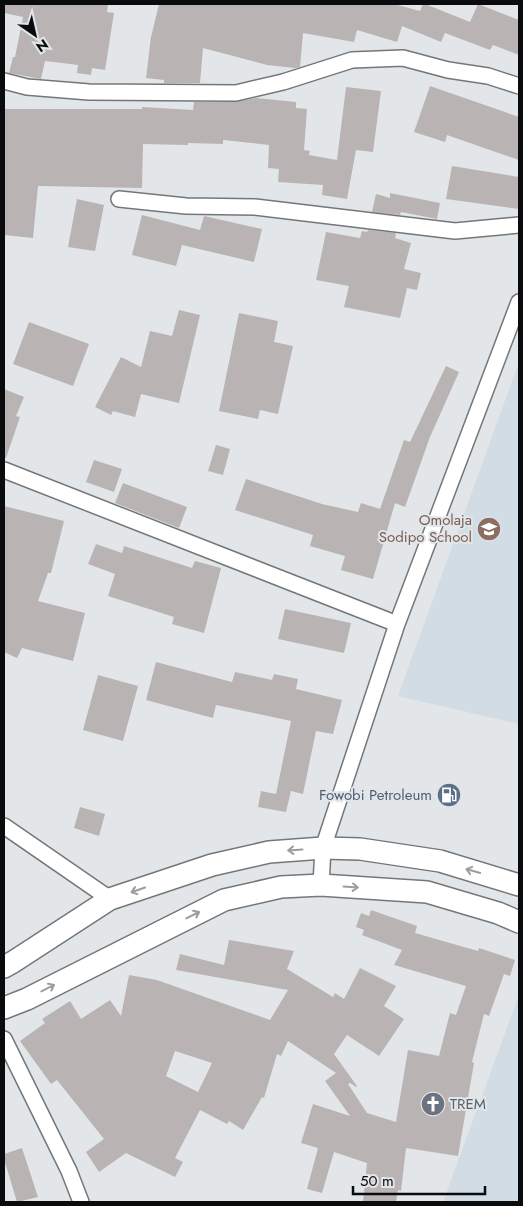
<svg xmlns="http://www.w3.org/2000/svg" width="523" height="1206" viewBox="0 0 523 1206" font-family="Jost,sans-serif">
  <rect width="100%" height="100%" fill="#e2e6e9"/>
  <!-- built -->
  <path fill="#d2dce4" d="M519,362V724L398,696Z
    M519,995V1202H443Z"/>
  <!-- building -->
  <path fill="#b9b4b3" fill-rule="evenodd" d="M4,4H108L107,12L114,13L105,70L92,68L91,75L77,73L78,65L45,61L41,79L9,73L13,57H15L23,17L4,13Z
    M159,4H394L420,11L423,4H425L470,22L478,4L519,20V55L493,45L490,50L445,33L441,42L402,26L397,42L357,30L354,42L303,33L300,67L295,68L267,65L203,48L200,83H164V80L146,78L151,37Z
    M430,86L519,117V160L447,135L445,142L414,132Z
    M346,87L381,91L373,152L356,150L347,199L322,195L323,185L278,182L279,169L268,168L269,145L223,140V144L188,143V145L143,144L142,188L38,186L33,238L4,235L5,109H142V107L193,110L194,102H236L256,98L296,102V108L307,109L304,150L310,151L309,155L337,160Z
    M452,166L519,177V209L446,199Z
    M390,193L440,203L437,219L401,212L400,215L372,212L376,194L390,198Z
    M77,199L104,205L95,251L68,247Z
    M142,215L200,230L204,216L262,229L254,262L182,245L176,266L132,255Z
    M368,230L396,233L395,238L411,243L404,269L421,273L417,290L407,288L400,318L344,307L349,286L316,280L326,232L360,238L362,231L367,232Z
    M179,310L200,315L179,403L141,394L135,417L113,411L111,415L95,407L121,357L141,367L150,331L172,336Z
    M239,313L278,321L274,342L293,346L278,414L260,410L258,419L219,411Z
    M29,322L89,344L73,386L13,364Z
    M446,366L459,372L430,437L405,507L395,503L373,579L341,570L345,556L310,546L313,535L235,510L246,479L322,504L358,512L361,503L380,509L404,440L410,442Z
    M4,389L24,397L16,416L20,417L6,458L4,457Z
    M216,445L230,449L223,475L208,471Z
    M94,460L122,469L114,492L86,482Z
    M123,483L187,507L179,528L115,503Z
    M4,506L64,521L51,573H48L38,601L85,613L73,661L22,648L17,658L4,652Z
    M96,544L122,553L124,546L192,568L195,561L221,568L204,633L172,624L174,617L108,596L115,574L88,564Z
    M285,609L351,623L344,653L278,639Z
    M156,662L232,682L235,672L272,680L274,674L298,679L296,689L342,700L333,734L316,731L303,794L291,791L286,812L258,807L261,791L276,794L291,721L216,705L213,718L146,700Z
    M98,675L138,686L123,741L83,730Z
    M80,807L105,814L99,836L74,828Z
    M371,910L417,926L415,933L478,951L479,948L515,960L510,976L504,974L489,1016L484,1014L472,1062L474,1063L458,1156L406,1148L401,1191L398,1190L396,1202H363L367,1163L334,1152L322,1193L307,1189L318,1148L301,1143L313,1104L350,1116L325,1081L336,1073L288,1041L281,1056L277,1054L264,1098L262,1097L243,1130L229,1121L227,1124L200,1110L175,1158L183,1162L175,1177L126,1153L99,1172L86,1152L104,1139L57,1080L51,1084L20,1041L45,1023L42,1019L70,1001L81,1019L110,1000L121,1016L129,975L157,980L270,1020L288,990L176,970L180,954L224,965L229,940L294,951L287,969L333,997L335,993L344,999L360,968L396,986L384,1006L404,1019L379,1056L347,1035L334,1054L357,1086L356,1087L350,1083L348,1084L367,1113L396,1122L408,1050L439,1056L450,1013L456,1015L466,986L394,965L402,950L362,935L364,930L356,927L361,913L369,916ZM175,1051L212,1063L198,1092L166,1076Z
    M22,1148L38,1197L17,1202L4,1159V1154Z"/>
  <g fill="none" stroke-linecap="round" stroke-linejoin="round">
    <!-- street casing -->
    <g stroke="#737779" stroke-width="18">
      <path id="street" d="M4,81L27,87L89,92L236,93L283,82L352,60L403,58L448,70L488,76L519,86
        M119,199L186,206L255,207L455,231L519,225
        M4,470L397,624
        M4,826L110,899
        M321,885L323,848L397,624L519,302
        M4,1039L69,1171L81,1202"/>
    </g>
    <!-- secondary casing -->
    <g stroke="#737779" stroke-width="24">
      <path id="secondary" d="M4,967L13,962L110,899L212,865L269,852L323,848L360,849L440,861L519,885
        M4,1008L27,999L224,900L281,887L321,885L427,892L498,913L519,922"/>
    </g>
    <!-- street -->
    <use href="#street" stroke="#fff" stroke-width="15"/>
    <!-- secondary -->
    <use href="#secondary" stroke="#fff" stroke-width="21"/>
  </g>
  <!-- one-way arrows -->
  <defs><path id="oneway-shaft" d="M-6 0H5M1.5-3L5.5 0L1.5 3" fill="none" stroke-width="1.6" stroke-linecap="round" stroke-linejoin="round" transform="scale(1.25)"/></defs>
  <g stroke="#9d9d9e">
    <use href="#oneway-shaft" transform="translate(295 850) rotate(176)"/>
    <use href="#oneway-shaft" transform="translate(473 871) rotate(-164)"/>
    <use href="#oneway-shaft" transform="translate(351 887) rotate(4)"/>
    <use href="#oneway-shaft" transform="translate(138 890) rotate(161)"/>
    <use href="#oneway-shaft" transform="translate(193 915) rotate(-26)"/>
    <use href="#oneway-shaft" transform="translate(48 988) rotate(-27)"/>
  </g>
  <!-- icons -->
  <defs>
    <g id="school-disc" transform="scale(1.25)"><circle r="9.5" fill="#8d6e63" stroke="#e2e6e9"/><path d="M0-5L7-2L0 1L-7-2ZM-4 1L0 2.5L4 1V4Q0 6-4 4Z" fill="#fff"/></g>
    <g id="fuel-disc" transform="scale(1.25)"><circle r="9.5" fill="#5c6f8a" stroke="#e2e6e9"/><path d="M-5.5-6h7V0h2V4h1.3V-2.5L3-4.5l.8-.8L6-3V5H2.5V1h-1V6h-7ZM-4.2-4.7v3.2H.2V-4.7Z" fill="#fff"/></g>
    <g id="church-disc" transform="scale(1.25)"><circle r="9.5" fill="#6b7280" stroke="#e2e6e9"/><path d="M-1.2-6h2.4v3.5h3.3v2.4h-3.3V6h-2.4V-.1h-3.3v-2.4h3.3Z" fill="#fff"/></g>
  </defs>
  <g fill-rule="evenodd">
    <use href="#school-disc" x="489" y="529"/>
    <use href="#fuel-disc" x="449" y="795"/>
    <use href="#church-disc" x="433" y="1104"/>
  </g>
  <g text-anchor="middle" stroke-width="4" stroke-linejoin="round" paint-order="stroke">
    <!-- education labels -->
    <g font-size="15" fill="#785e54" stroke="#e2e6e9" text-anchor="end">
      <text x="472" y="525">Omolaja<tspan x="472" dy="17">Sodipo School</tspan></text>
    </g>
    <!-- service labels -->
    <g font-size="15" fill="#4e5e75" stroke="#e2e6e9" text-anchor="end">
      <text x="432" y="800">Fowobi Petroleum</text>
    </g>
    <!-- worship labels -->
    <g font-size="15" fill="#5b616d" stroke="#e2e6e9" text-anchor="start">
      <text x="450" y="1109">TREM</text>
    </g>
  </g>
  <!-- border -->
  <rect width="523" height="1206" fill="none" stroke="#0a0b0c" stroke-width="10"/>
  <!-- north arrow -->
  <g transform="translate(35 35) rotate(146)" stroke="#e2e6e9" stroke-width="4" paint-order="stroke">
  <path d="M0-4L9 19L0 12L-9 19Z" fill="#0a0b0c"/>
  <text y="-8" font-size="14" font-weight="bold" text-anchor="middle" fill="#0a0b0c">N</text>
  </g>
  <!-- scale -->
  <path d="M353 1186v8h132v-8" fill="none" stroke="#0a0b0c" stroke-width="2.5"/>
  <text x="360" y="1186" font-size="15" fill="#0a0b0c" stroke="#e2e6e9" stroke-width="4" paint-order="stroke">50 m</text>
</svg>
